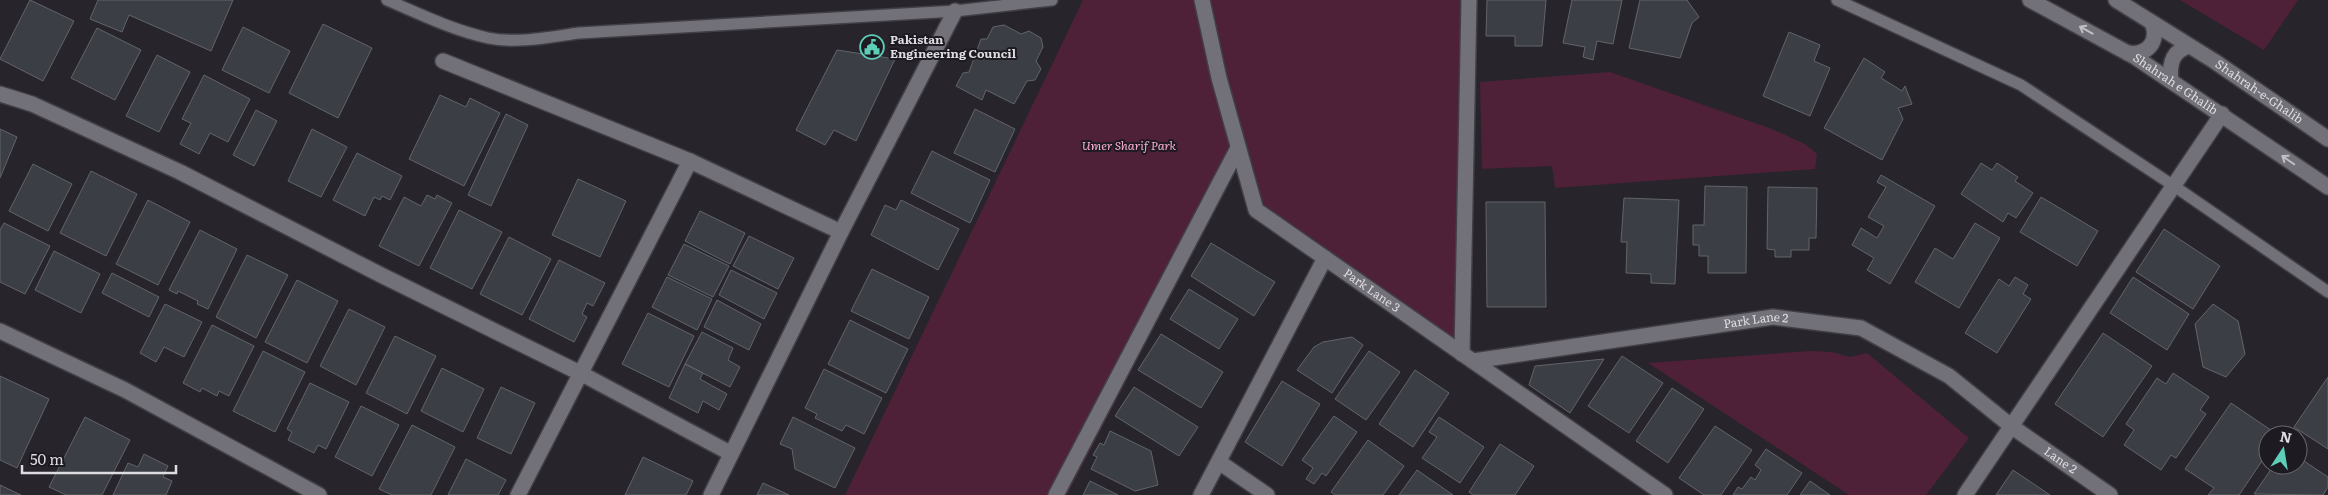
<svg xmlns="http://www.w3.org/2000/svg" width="2328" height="495" viewBox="0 0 2328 495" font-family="Literata,serif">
  <rect width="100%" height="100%" fill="#27242b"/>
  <!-- green -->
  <path fill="#4e2138" d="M1083,0H1461L1457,350L1256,210L1241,158L1067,495H845Z
    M2180,0H2298L2264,50Z
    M1610,72L1772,129L1805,144L1817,154L1815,169L1555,188L1552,166L1482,169L1480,82Z
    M1810,351L1832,352L1850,357L1867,353L1969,438L1926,495H1849L1648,363Z"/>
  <!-- building -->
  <path fill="#3c3e45" stroke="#62646c" d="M30,0L74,21L43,81L0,59Z
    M98,0H233L211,51L129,15L122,32L90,19Z
    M1487,0H1546L1542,46H1515V36H1486Z
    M1572,0H1622L1613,44L1597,41L1593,60L1583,57L1585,47L1563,43Z
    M1640,0H1687L1699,17L1692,23L1680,58L1629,48Z
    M323,24L372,48L338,118L289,93Z
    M1004,25L1021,34L1029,31L1041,38L1043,47L1036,61L1041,69L1035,80L1027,81L1014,104L986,90L982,100L956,86L963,73L969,72L981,39H987L993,27Z
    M243,27L290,51L269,93L222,70Z
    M97,28L141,50L115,100L71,78Z
    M1789,32L1820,45L1814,61L1830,68L1810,116L1763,96Z
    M837,50L895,59L856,141L834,130L825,145L796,130Z
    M157,55L190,72L159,132L126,116Z
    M1864,58L1885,72L1881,78L1902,91L1905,86L1912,104L1898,108L1903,119L1882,160L1824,128Z
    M204,75L250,99L228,142L210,133L199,154L180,144L191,123L182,119Z
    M440,95L466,107L470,98L500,113L464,186L409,159Z
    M975,109L1015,129L995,172L954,153Z
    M256,110L277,121L254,166L233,155Z
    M506,114L528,125L491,206L468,195Z
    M0,129L17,137L0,178Z
    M312,129L347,147L321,197L288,181Z
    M932,151L990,180L970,223L911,193Z
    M357,153L402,176L390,200L382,196L380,200L374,197L365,216L333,200Z
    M1981,163L1992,170L1997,163L2018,177L2015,181L2033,193L2016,218L2008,213L2003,222L1961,194Z
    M33,164L72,184L48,231L9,211Z
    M91,171L137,194L106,256L60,233Z
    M1881,175L1935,206L1890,284L1867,270L1874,258L1852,245L1861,228L1877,238L1884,226L1868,217L1886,187L1877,182Z
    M578,179L626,201L600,257L552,235Z
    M1705,186L1747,187L1746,273H1708V256H1699V245H1693V225H1704Z
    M1768,187L1817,188L1816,238H1809V250H1791V257H1775V250L1767,249Z
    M427,195L435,199L437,195L452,203L419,266L379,246L404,197L421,206Z
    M2041,197L2098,231L2077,266L2020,232Z
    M1624,198L1679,200L1675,284L1651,283V274L1626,273L1627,242H1621Z
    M148,200L190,222L158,285L116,264Z
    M901,200L959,229L938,270L871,235L885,205L896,210Z
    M1486,202H1545L1546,307H1487Z
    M459,210L502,232L472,289L430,268Z
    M700,211L745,233L730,264L685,241Z
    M4,223L50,246L25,294L0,282V230Z
    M1975,223L2000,238L1959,308L1915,282L1935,248L1953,259Z
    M2164,229L2220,266L2193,309L2136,272Z
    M200,230L237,249L208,309L197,304L198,301L178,291L177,294L169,290Z
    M749,236L794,258L778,289L733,266Z
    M509,237L551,259L522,315L480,294Z
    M1211,243L1275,282L1254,316L1191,276Z
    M684,244L729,266L713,297L668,275Z
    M54,251L100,274L81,313L35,290Z
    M247,255L288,275L256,338L216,317Z
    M559,260L605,283L593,306L587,303L582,314L587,317L574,342L529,319Z
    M872,269L929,297L909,339L851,311Z
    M731,270L777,293L764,319L719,295Z
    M112,273L159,297L149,317L102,293Z
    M667,277L712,299L697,330L652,307Z
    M2015,277L2028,285L2023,294L2031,299L1997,353L1965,333L1999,279L2009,286Z
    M2133,277L2189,314L2167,350L2110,313Z
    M297,280L338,301L307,363L265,342Z
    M1189,289L1238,319L1219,349L1170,319Z
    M717,300L761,324L749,350L704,327Z
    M165,304L202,322L184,357L164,347L156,362L140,353Z
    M2213,304L2238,321L2245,354L2226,377L2203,367L2195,324Z
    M349,309L385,327L356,385L320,366Z
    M648,313L694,336L669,387L622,364Z
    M850,320L908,349L886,393L828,364Z
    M212,325L254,346L229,396L219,391L217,396L202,388L200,392L183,383Z
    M702,332L733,348L728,360L740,367L730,387L685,364Z
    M2103,333L2152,366L2103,437L2055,404Z
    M1161,334L1223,372L1201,408L1138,370Z
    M395,336L436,356L407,414L366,393Z
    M1352,337L1363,345L1332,393L1297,370L1314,347L1323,342Z
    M263,351L305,372L275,432L233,411Z
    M1369,351L1400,372L1366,420L1335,399Z
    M1622,356L1663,383L1629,433L1588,406Z
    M1604,359L1570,413L1529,385L1535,366Z
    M685,364L703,373L700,379L727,394L719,410L703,401L698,413L669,398Z
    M442,368L484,389L463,432L421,411Z
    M824,369L882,398L864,434L846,425L842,431L815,418L817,414L805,408Z
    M1415,370L1449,393L1413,447L1379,424Z
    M2173,373L2209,397L2200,410L2206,414L2176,458L2171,455L2161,470L2124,445L2134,430L2126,424L2157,378L2166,384Z
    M0,376L49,399L17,468L0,460Z
    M2328,377V449L2294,427Z
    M1282,381L1320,404L1282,466L1245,442Z
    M310,383L349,402L326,449L318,445L314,453L288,440L292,432L287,429Z
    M501,387L535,403L511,454L477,438Z
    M1134,387L1198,427L1179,456L1115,416Z
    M1672,388L1704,409L1668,463L1636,441Z
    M2231,403L2278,435H2268V452L2239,495H2208L2214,488L2185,469Z
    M361,406L399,425L372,476L335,457Z
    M1334,416L1357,432L1326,476L1322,473L1314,484L1306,479L1313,468L1302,460Z
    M85,417L130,440L102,495H66L49,487Z
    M793,417L855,448L835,488L795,469L792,449L780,444Z
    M1439,417L1484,447L1460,483L1422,458L1437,437L1429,432Z
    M412,425L455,447L431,495H392L379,489Z
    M1715,426L1752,450L1721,495H1704L1679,478Z
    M1110,431L1151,451L1158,485L1135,491L1091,469L1097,457L1093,455L1100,443L1104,445Z
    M1368,440L1404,466L1383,495H1335L1331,492Z
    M1500,444L1534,466L1515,495H1473L1469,492Z
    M1766,449L1802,473L1787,495H1733L1738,487L1742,489L1751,477L1755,480L1761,470L1755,465Z
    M144,454L168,466L163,477L172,481L166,495H113L128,463L138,467Z
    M643,457L693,481L686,495H625Z
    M2298,457L2328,477V487L2323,495L2254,494L2274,465H2298Z
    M466,459L506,480L498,495H448Z
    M1417,470L1453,495H1399Z
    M2013,470L2050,495H1996Z
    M1090,481L1118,495H1083Z
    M1810,481L1830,495H1800Z
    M763,483L789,495H757Z
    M0,485L21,495H0Z"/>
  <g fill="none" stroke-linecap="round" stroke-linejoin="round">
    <!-- lane casing -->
    <g stroke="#413f45" stroke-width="14">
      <path id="lane" d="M387,0C420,14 452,30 488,38C517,44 550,37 579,33L955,11L1052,0
        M1837,0L2021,85L2174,186L2328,292"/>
    </g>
    <!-- street casing -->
    <g stroke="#413f45" stroke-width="18">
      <g id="street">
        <path id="s1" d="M1202,0L1219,78L1256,210L1665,495"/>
        <path d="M443,61L690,161L841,232"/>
        <path d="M0,94L32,104L180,172L381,275L582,374L730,453"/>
        <path d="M0,331L125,390L319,495"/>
        <path d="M1462,354L1469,0"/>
        <path id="s2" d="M1473,361L1773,317L1861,328L1949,376L2011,426L2110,495"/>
        <path d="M1219,462L1267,495"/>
        <path d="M518,495L690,161"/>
        <path d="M711,495L841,232L955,11"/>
        <path d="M1056,495L1238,148"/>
        <path d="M1201,495L1325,258"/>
        <path d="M1965,495L2222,114"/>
      </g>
    </g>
    <!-- secondary casing -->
    <g stroke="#413f45" stroke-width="18">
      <g id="secondary">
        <path id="s3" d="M2030,0L2135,57L2328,187"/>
        <path id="s4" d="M2116,0L2214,61L2328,139"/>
        <path d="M2128,53C2147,56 2160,41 2152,23"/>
        <path d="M2171,81C2169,64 2172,51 2189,46"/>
      </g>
    </g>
    <!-- lane -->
    <use href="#lane" stroke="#727078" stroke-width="11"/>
    <!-- street -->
    <use href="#street" stroke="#727078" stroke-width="15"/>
    <!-- secondary -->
    <use href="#secondary" stroke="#727078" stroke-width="15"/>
  </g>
  <!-- one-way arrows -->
  <defs><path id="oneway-shaft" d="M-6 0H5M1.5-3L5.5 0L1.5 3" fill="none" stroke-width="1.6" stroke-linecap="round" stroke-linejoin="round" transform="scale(1.25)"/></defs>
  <g stroke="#c2c1c6">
    <use href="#oneway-shaft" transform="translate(2086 30) rotate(-151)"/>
    <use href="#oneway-shaft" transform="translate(2288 160) rotate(-145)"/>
  </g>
  <!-- icons -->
  <defs>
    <g id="civic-ring" transform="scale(1.25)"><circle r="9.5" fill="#1d1b21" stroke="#5dceb8" stroke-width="1.5"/><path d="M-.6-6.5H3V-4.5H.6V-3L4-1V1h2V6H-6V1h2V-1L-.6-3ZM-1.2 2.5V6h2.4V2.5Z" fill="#5dceb8"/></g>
  </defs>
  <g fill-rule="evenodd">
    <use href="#civic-ring" x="872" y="47"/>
  </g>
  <g text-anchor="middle" stroke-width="4" stroke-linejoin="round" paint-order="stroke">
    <!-- poi labels -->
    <g font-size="12" font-weight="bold" fill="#dddce0" stroke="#1d1b21" text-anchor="start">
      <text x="890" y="44">Pakistan<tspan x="890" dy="14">Engineering Council</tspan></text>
    </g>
    <!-- street labels -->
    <g font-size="12" fill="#dddce0" stroke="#1d1b21">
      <text dy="4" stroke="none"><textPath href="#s3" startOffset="168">Shahrah e Ghalib</textPath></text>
      <text dy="4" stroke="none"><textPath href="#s4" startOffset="170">Shahrah-e-Ghalib</textPath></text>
      <text dy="4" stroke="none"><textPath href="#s1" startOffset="358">Park Lane 3</textPath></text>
      <text dy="4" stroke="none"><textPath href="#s2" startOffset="286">Park Lane 2</textPath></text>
      <text dy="4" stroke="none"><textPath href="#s2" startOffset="632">Lane 2</textPath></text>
    </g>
    <!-- park labels -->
    <g font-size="12" font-style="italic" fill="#fcacd2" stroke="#1d1b21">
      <text x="1129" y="150">Umer Sharif Park</text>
    </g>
  </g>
  <!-- north arrow -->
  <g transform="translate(2283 450) rotate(12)"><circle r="24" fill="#1d1b21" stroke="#6a686d"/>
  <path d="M0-4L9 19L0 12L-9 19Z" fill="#5dceb8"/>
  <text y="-8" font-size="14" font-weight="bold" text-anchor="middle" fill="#dddce0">N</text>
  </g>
  <!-- scale -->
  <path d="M22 465v8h154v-8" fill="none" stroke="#dddce0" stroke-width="2.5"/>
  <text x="30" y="465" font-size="15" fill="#dddce0" stroke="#1d1b21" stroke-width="4" paint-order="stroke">50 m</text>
</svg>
